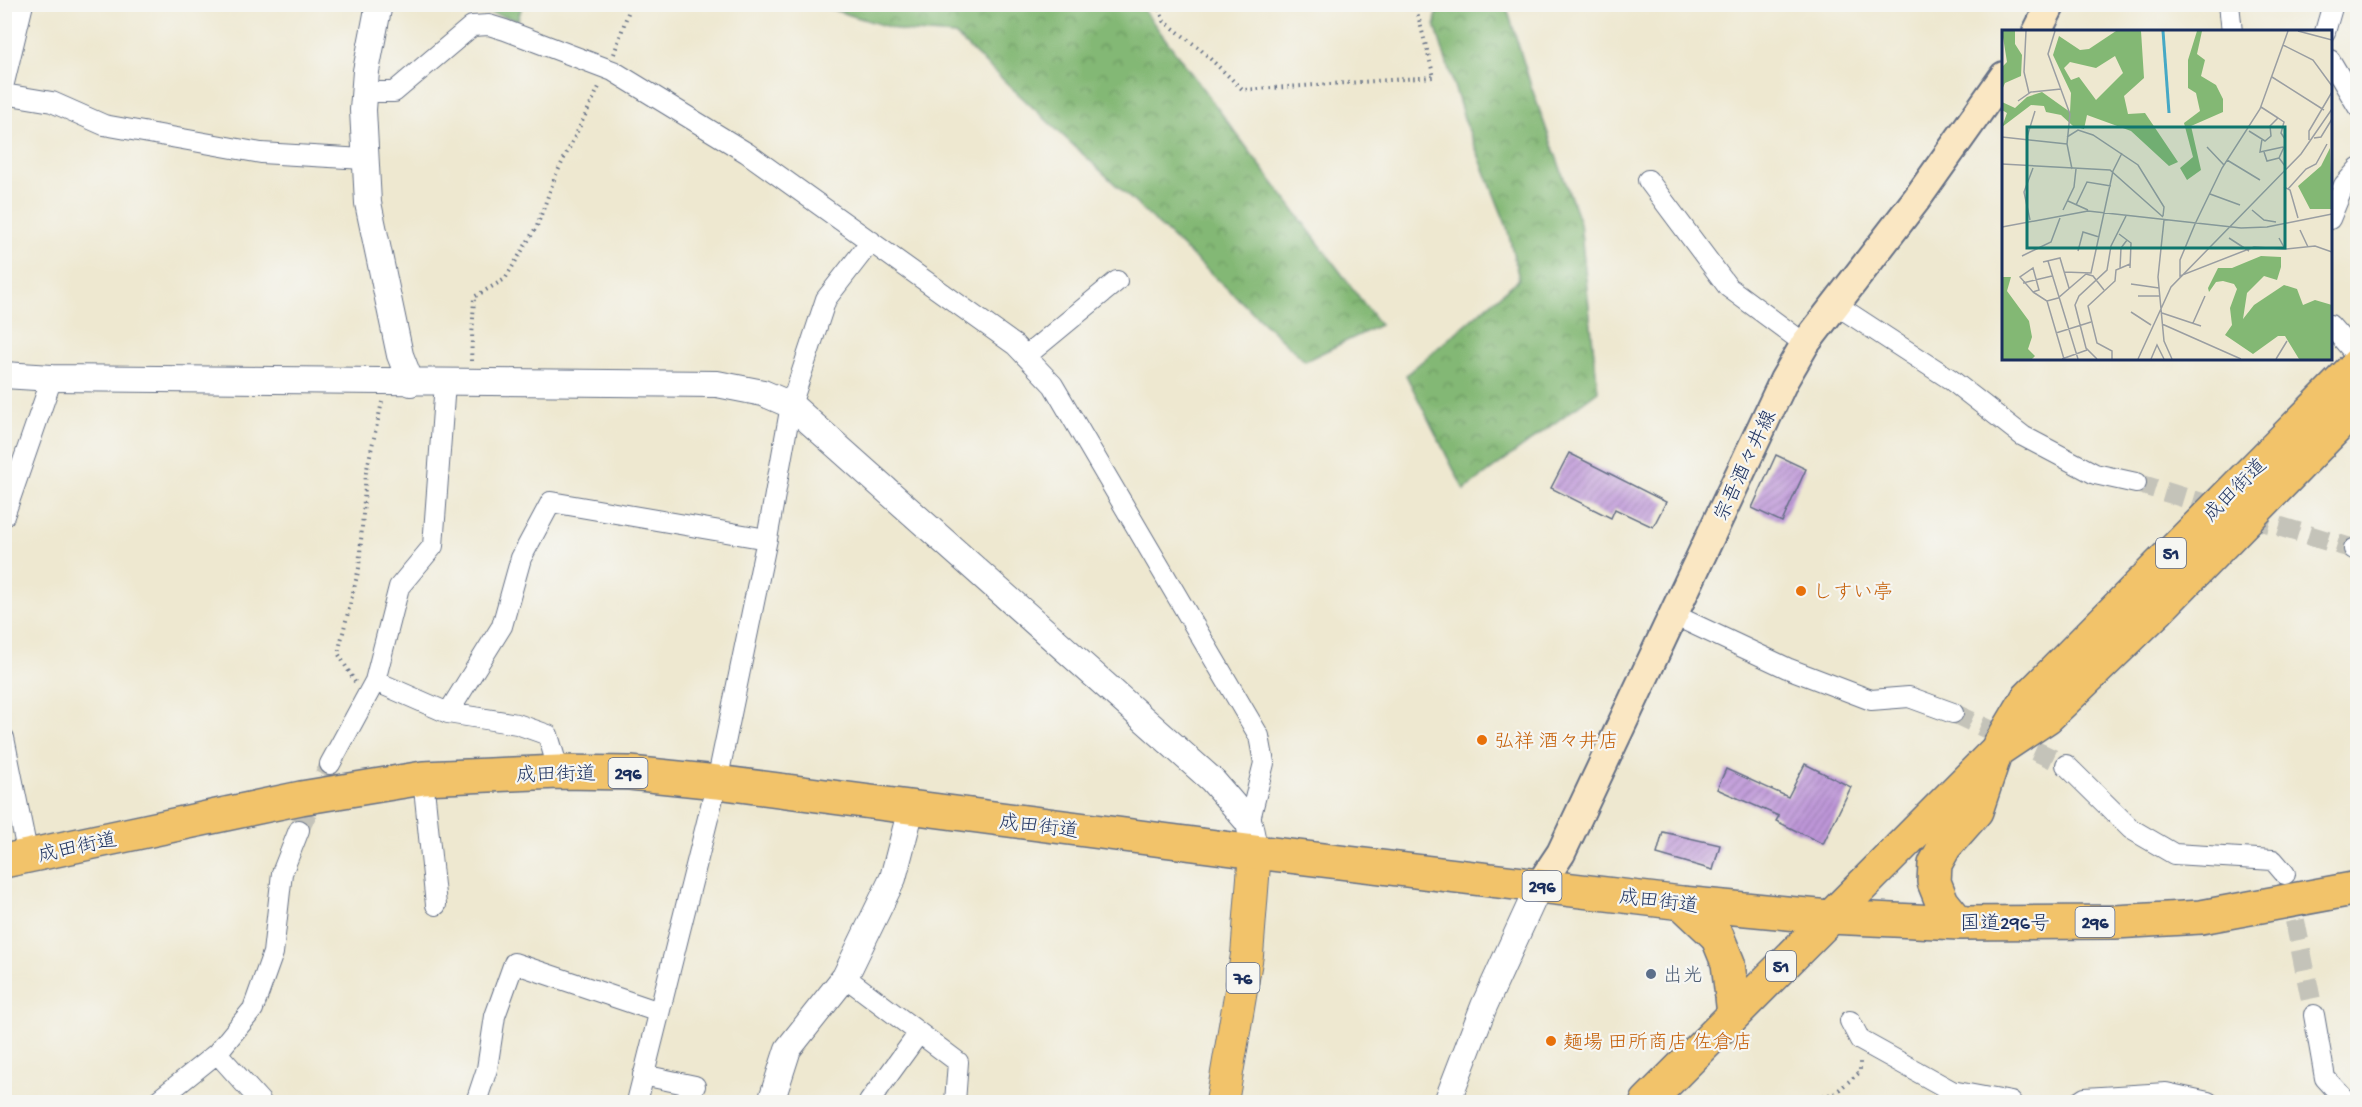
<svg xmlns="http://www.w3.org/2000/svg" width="2362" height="1107" viewBox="0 0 2362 1107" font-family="'Gochi Hand','Klee One',sans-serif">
  <defs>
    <pattern id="forest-crowns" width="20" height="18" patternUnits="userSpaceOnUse" patternTransform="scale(1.5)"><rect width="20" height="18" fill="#83b874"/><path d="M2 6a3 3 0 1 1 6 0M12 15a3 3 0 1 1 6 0" fill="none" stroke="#6a9662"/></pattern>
    <pattern id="building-hatch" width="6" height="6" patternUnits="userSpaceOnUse" patternTransform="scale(1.5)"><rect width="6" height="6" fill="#be96d8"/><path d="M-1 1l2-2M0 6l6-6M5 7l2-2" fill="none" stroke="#9a7bb2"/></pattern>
  </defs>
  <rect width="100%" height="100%" fill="#f6f6f2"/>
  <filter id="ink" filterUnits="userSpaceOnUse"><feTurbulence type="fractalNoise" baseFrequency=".0167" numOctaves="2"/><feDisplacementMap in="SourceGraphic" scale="12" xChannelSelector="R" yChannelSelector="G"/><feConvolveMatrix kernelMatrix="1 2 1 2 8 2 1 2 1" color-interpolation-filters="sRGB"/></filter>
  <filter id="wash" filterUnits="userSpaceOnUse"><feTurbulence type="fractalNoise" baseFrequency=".008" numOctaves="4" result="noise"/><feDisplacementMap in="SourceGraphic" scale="24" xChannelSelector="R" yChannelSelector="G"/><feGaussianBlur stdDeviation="1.35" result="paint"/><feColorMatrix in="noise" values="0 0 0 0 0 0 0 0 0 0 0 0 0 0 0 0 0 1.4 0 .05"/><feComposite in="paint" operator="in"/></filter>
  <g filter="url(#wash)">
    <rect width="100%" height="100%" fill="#eee8d0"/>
    <!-- forest -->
    <path fill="url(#forest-crowns)" stroke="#4f7469" stroke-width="1.5" d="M458,5H522L518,20Z
      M817,5H1140L1380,325L1305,361L955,35L902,31Z
      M1437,5H1506L1531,86L1580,223L1598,391L1464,490L1406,375L1519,279L1507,227L1465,121L1435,25Z"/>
    <g id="blocks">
      <!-- building -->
      <path fill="url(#building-hatch)" d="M1569,453L1666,502L1653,527L1615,509L1611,518L1551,488Z
        M1776,455L1806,469L1782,522L1752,508Z
        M1805,764L1851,787L1823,844L1776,821L1779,816L1717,789L1726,769L1788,797Z
        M1663,832L1720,845L1713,870L1657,854Z"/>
    </g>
  </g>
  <g filter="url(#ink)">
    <use href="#blocks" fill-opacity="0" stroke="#657086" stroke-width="1.5"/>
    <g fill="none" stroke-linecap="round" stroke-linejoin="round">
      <!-- minor-tunnel -->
      <path stroke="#c4c3b9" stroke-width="20" stroke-dasharray="20 10" stroke-linecap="butt" d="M2136,483L2354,549
        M1953,713L2066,765
        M299,830L330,764
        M2289,891L2314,1015"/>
      <!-- minor casing -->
      <g stroke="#657086" stroke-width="22">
        <path id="minor" d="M2229,4L2232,32
          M2325,32L2333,4
          M2330,60L2358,107
          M4,83L23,4
          M365,92H394L472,26L489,25L505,30L613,71L747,153L1015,345L1053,385L1259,736L1264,763L1249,823
          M4,94L52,102L104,125L261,153L364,159
          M1648,180L1728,287L1805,344
          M2330,219L2344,185L2358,169
          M1835,304L1950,379L2023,436L2095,474L2136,483
          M2330,325L2358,357
          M1026,356L1117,281
          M4,516L52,378
          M2354,549L2358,551
          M1674,615L1787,668L1871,700L1909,697L1953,713
          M375,681L448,713L517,724L548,735L559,772
          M448,713L502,626L521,558L551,502L767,539
          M4,738L28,856
          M330,764L375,681L399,587L433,546L445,383
          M2066,765L2131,829L2174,854L2273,860L2285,874
          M423,778L436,905
          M845,977L958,1062L955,1102
          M2314,1015L2325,1078L2347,1102
          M1850,1021L1860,1040L1952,1091L2011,1102
          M217,1053L261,1102
          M643,1075L695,1086
          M156,1102L217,1053L253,1009L273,953L282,873L299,830
          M476,1102L487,1069L495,1016L514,963L659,1012
          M637,1102L717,782L767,539L791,405L826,299L871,241
          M869,1102L919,1033
          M2079,1102L2085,1098L2166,1093L2208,1102"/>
      </g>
      <!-- tertiary casing -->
      <g stroke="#657086" stroke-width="28">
        <path id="tertiary" d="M379,4L366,71L363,110L368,203L400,355L411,383
          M4,375L52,378L717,384L763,393L791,405L1212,780L1249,823L1255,852
          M771,1102L788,1049L845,977L893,878L911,809
          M1447,1102L1484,1006L1539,886"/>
      </g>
      <!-- secondary casing -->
      <g stroke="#657086" stroke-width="32">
        <path id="secondary" d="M2037,32L2051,4
          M1539,886L1561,853L1784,380L1805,344L1916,200L2004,76"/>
      </g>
      <!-- primary casing -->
      <g stroke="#657086" stroke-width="34">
        <path id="primary" d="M1222,1102L1247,955L1255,852"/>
      </g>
      <!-- trunk casing -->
      <g stroke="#657086" stroke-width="36">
        <path id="trunk" d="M4,861L301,798L423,778L559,772L630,773L717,782L1255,852L1682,903L1829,917L1959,923L2115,922L2201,917L2358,888
          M1682,903L1717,936L1728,963L1734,1014
          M1959,923L1942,902L1934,882L1935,864L1945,846L1976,811L1996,751L2027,699L2358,364
          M1647,1102L1996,751L2047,717L2159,609L2358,405"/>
      </g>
      <!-- path -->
      <path stroke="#657086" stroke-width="4" stroke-dasharray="1.5 4.5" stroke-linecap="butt" d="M1157,4L1164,21L1200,49L1243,90L1434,77L1415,4
        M614,54L631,4
        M471,361L474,297L505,279L537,226L555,177L600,85
        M355,682L338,653L359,568L366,473L382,402
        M1781,1102L1834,1094L1860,1072V1061"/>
      <!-- minor -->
      <use href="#minor" stroke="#fff" stroke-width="20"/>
      <!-- tertiary -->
      <use href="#tertiary" stroke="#fff" stroke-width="26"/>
      <!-- secondary -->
      <use href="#secondary" stroke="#fae7c3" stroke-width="28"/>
      <!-- primary -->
      <use href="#primary" stroke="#f2c36a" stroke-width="32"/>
      <!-- trunk -->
      <use href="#trunk" stroke="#f2c36a" stroke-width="33"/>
    </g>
  </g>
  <!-- markers -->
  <g fill="#e8710a" stroke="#f6f6f2" stroke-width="2">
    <circle cx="1801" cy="591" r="6"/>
    <circle cx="1482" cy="740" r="6"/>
    <circle cx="1551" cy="1041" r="6"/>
  </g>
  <circle fill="#5c6f8a" stroke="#f6f6f2" stroke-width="2" cx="1651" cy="974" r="6"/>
  <g text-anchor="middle" stroke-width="4.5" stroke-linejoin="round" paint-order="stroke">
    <!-- shield labels -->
    <g fill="#f6f6f2" stroke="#5d6b8a" stroke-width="1.5">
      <rect x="2156" y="538" width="30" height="30" rx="4.5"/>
      <rect x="608.5" y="758" width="39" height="30" rx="4.5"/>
      <rect x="1522.5" y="871" width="39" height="30" rx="4.5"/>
      <rect x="2075.5" y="907" width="39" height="30" rx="4.5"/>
      <rect x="1766" y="951" width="30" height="30" rx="4.5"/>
      <rect x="1226.5" y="963" width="33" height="30" rx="4.5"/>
    </g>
    <g font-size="18" font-weight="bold" fill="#1b2f5e">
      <text x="2171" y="559">51</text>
      <text x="628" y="779">296</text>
      <text x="1542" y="892">296</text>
      <text x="2095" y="928">296</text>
      <text x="1781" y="972">51</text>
      <text x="1243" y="984">76</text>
    </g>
    <!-- street labels -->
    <g font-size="20" fill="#1b2f5e" stroke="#f6f6f2">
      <text transform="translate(1744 465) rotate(-65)" y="7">宗吾酒々井線</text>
      <text transform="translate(2234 489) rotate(-45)" y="7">成田街道</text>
      <text transform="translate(556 773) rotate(-1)" y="7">成田街道</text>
      <text transform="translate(1039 825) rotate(7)" y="7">成田街道</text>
      <text transform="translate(77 846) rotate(-12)" y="7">成田街道</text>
      <text transform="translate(1659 900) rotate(7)" y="7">成田街道</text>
      <text x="2005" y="929">国道296号</text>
    </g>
    <!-- food labels -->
    <g font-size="20" fill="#c56008" stroke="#f6f6f2" text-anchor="start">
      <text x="1813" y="598">しすい亭</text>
      <text x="1494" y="747">弘祥 酒々井店</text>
      <text x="1563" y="1048">麺場 田所商店 佐倉店</text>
    </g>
    <!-- service labels -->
    <g font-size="20" fill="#4e5e75" stroke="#f6f6f2" text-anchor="start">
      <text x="1663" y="981">出光</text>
    </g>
  </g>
  <!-- overview -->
  <g transform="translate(2002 30)">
    <rect width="330" height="330" fill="#eee8d0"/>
    <path d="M0,1H13V14L20,25L19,46L3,53L0,60V37L5,32ZM114,1H139L142,48L122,66L126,84L143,83L176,132L167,136L129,101L85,85L82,99L71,96L59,85L44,82L42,76L29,75L0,97L5,83L0,80V72L13,78L25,67L40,62L68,82L69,63L51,25L57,6L78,20L87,19ZM113,26L121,43L94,70L77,47L69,50L62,38L68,32L94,38ZM195,1H200L195,24L203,30L199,46L214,55L221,69V82L189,96L199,140L185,150L178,138L191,127L182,93L198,81L194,63L186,58V30ZM328,118L330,179H308L296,156L319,136ZM259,226L279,227V237L275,250L262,246L245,263L241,289L252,275L282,255L295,259L301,275L313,270L330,275V329H297L283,306H276L251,324L223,305L230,295L228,278L235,259L232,254L221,251L214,252L207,262L206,258L216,238H230ZM0,247H9L5,261L27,291L30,307L26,319L33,326L30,329H0Z" fill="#83b874" fill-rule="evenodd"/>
    <path fill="none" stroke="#45a8c5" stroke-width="3" d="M161,1L167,83"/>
    <path fill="none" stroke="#9a9ea2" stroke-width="1.5" d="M24,1L22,42L27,63M53,1L46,24L68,84L65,114L70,139M296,1L330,10M281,15L311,30L330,56M270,47L322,80M16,71L29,62L59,59M259,77L276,88M247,101L263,111L269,106L268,96L276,88L282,92L279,103L283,109M0,107L65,114M25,107L33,81M65,107L76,100L91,105L136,135L162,177L161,186M312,108L319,107L330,89M260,109L258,122L281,117M307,110V101L330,62M205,117L222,135M262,122L265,131L277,128M225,130L258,150M0,134L108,140L161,187M283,136L277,128L283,115M282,157L288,160L296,188M286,159L304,139L314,134L325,114M208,164L238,175M66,171L86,180M74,175L85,152L109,156M61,180L72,157L74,139M250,180L262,190L274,192M28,190L22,162L31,138M162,190L156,247L162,311L170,329M193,194L178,230V246L252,217L283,219M193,194L220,138L258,79L286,1M0,197L86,181L239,198L265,197L330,184M298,200L306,217M117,204L129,213L128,238M227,208L247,221M277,208L283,219L313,216L330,222M76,221L81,202L97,207M20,226L49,212L58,188M46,231L76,329M41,232L58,228L67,258M31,238L37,260L31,262L18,247ZM118,238L119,218L125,210M62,242L89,243L111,141L120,123M21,253L50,246M129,254L157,258M31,262L45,271L62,329M136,266H158M45,271L56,268L84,244L91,246L102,260M129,282L149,295M160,283L199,296M191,293L203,266M160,294L239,329M54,303L89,292M60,329L85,320M95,329L84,318L73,275L77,266L105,240L109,216L124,186M110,329V321L95,313L86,276L113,251L114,240L128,234M136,329L169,257L299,124L330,79M149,329L155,315L162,329M274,329L285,311"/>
    <path fill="#0f766e" fill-opacity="0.15" stroke="#0f766e" stroke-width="3" d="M25,97H283V218H25Z"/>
    <rect width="330" height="330" fill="none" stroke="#1b2f5e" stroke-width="3"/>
  </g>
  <!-- margin -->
  <rect width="2362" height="1107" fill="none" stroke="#f6f6f2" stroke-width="24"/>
</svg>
